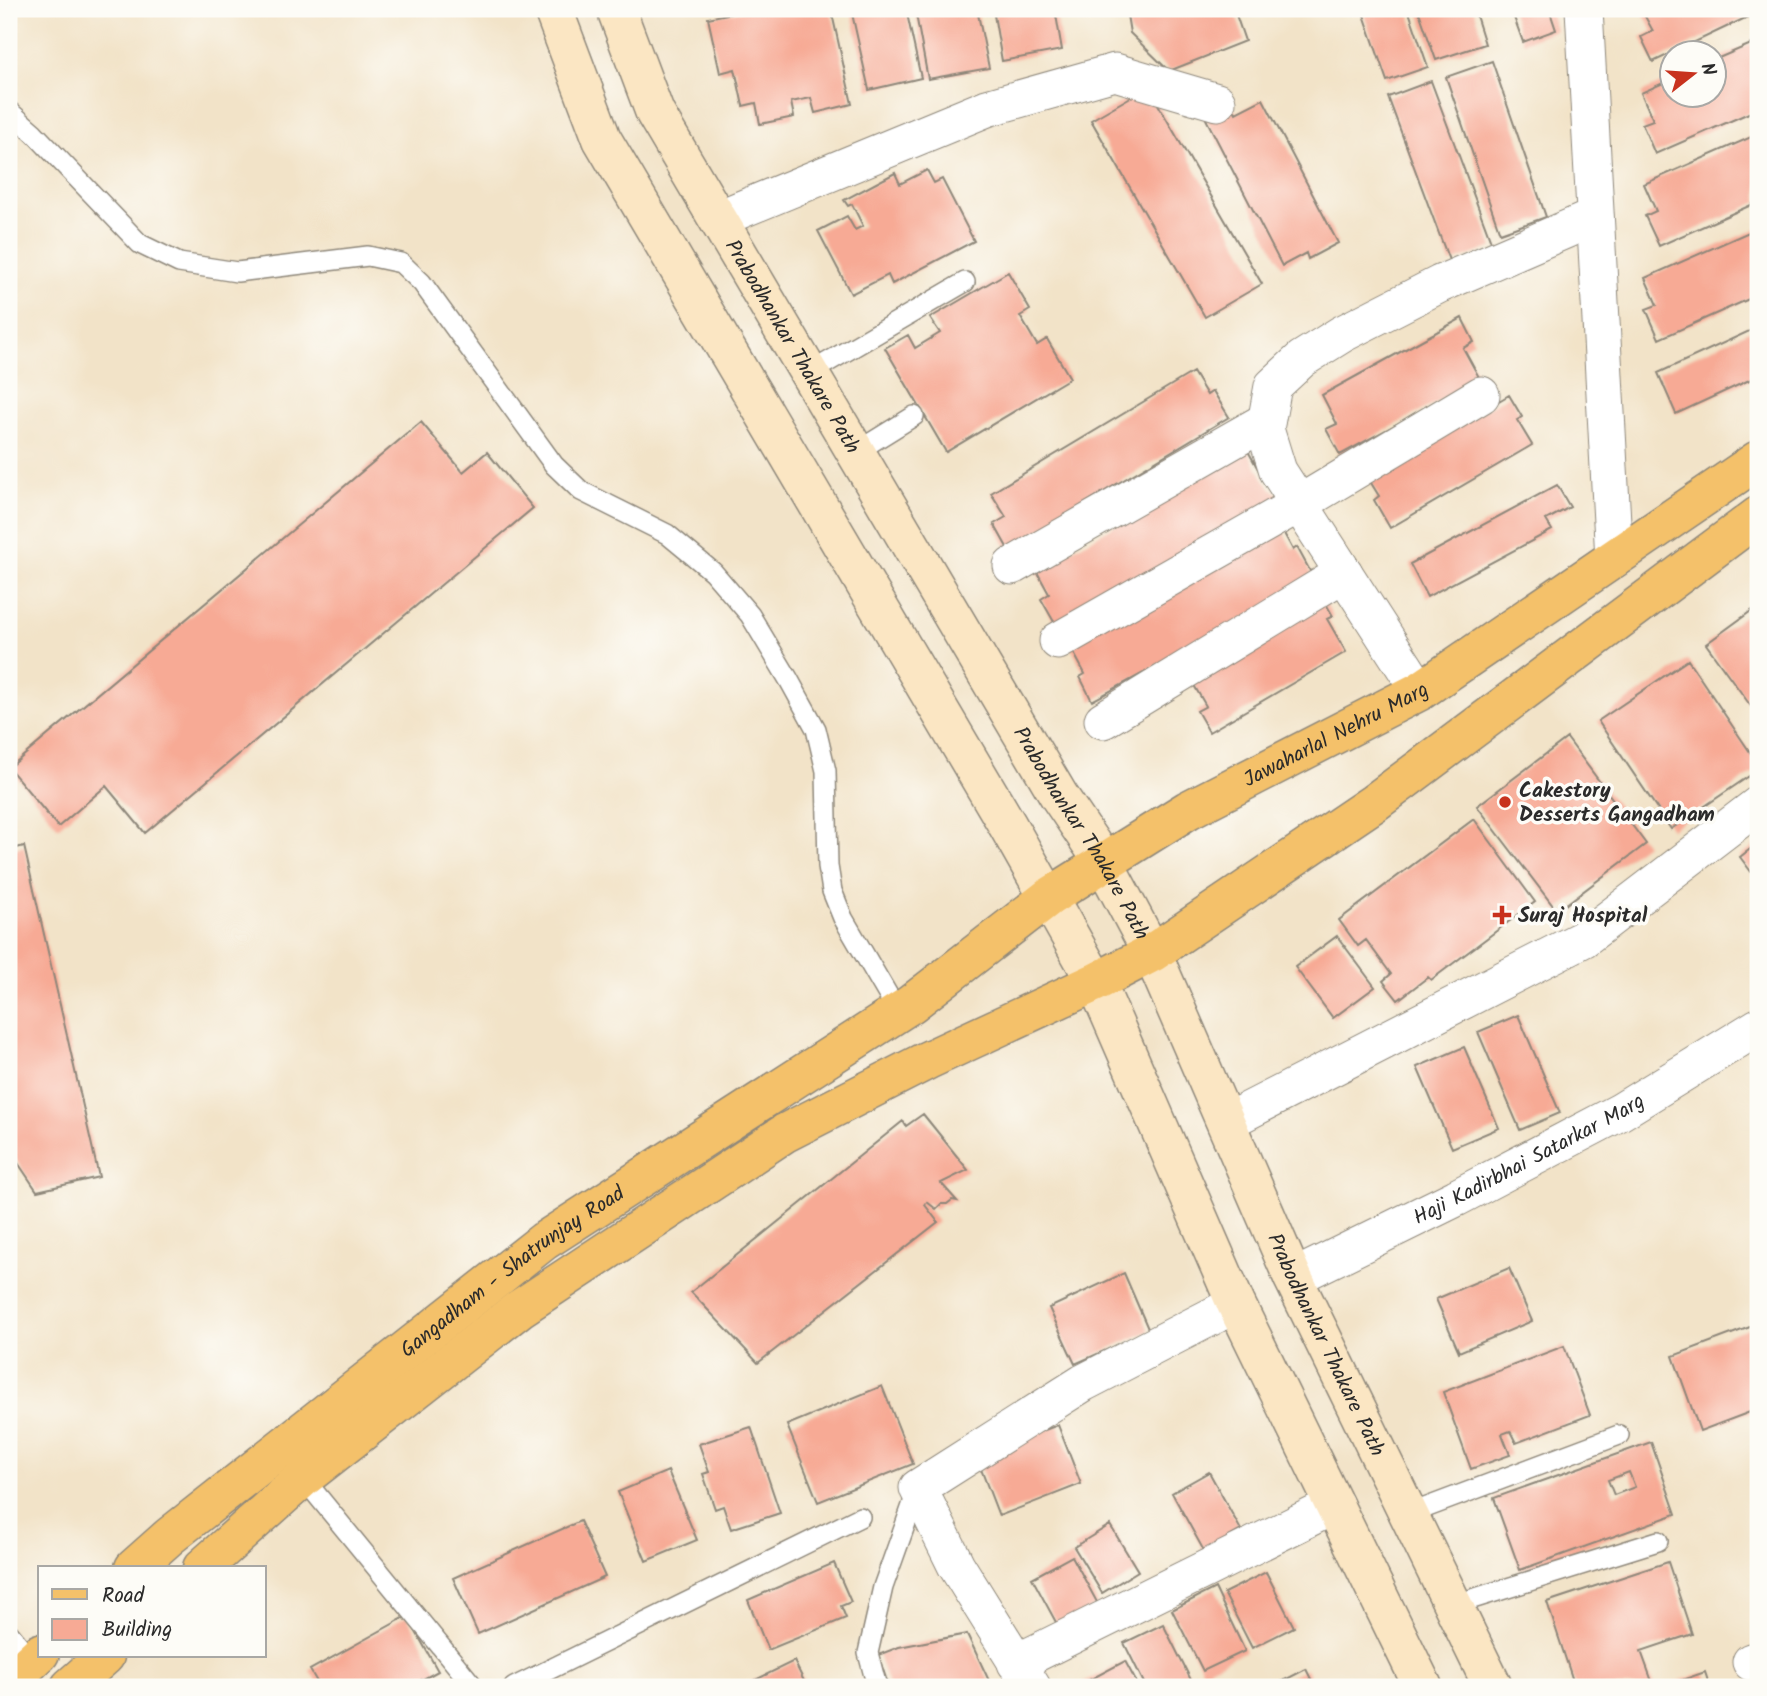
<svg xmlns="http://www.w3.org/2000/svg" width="1767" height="1696" viewBox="0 0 1767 1696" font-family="Kalam,sans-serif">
  <rect width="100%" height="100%" fill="#fdfcf7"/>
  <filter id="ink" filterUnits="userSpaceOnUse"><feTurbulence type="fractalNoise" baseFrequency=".0143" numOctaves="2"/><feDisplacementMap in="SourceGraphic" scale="14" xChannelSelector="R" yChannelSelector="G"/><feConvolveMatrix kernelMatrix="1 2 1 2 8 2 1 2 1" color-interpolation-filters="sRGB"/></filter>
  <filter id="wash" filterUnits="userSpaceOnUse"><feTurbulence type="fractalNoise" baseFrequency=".00686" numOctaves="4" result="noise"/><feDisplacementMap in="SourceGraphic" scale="28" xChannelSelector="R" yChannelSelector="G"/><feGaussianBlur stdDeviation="1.57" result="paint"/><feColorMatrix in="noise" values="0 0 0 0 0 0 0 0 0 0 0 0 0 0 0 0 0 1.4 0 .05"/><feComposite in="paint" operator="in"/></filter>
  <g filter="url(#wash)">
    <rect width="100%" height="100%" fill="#f2e3c8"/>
    <g id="blocks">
      <!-- building -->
      <path fill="#f7aa95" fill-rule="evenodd" d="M751,9H831L852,104L815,113L811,98L791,102L794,117L760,124L756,103L743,106L735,69L720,73L708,18Z
        M851,9H906L921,78L869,90Z
        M915,9H977L989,68L928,79Z
        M993,9H1055L1062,50L1002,61Z
        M1126,9H1234L1245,41L1169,71L1130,33Z
        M1362,9H1408L1428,67L1387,81Z
        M1418,9H1474L1485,44L1436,60Z
        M1511,9H1549L1556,30L1523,42Z
        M1641,9H1758V12L1653,62L1641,37L1653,31Z
        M1758,41V109L1655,154L1642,124L1653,120L1641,93L1672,79V94H1714V60Z
        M1492,61L1546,217L1500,233L1446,77Z
        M1431,81L1493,247L1450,263L1388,97Z
        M1148,87L1262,284L1205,317L1091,120Z
        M1263,99L1338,243L1308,259L1306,253L1282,266L1206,119L1232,105L1236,113Z
        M1758,134V202L1659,246L1645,216L1656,211L1644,184Z
        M927,170L934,183L942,179L974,241L892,284L888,275L851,294L818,231L847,216L855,230L863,226L852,204L848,206L844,200L895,173L900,184Z
        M1758,228V295L1659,339L1646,309L1657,305L1645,278Z
        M1008,272L1030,310L1020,316L1037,345L1047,339L1070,378L946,452L885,348L908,335L915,348L940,333L930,318Z
        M1462,318L1474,342L1463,348L1480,379L1340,455L1326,429L1337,424L1322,395Z
        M1758,327V376L1676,414L1658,373Z
        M1193,372L1207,395L1213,391L1229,417L1008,549L994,524L1006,517L991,493Z
        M1509,395L1522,417L1517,420L1532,445L1390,528L1374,500L1379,496L1368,478Z
        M421,422L463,472L487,452L533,508L145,833L106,786L58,827L9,768Z
        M1248,451L1264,480L1284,501L1058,629L1041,599L1049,594L1036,570Z
        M1557,485L1570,507L1546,520L1552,530L1427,597L1410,564Z
        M1280,526L1293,550L1297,547L1315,580L1092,701L1080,677L1085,674L1068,642Z
        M1325,602L1333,616L1327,619L1346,652L1209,732L1197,711L1206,706L1191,680Z
        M1758,606V716L1706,644Z
        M1688,660L1758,764V770L1671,829L1598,721Z
        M1567,738L1646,844L1557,911L1477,806Z
        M1474,819L1535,902L1431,980L1428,977L1398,1000L1383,981L1391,974L1366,940L1358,946L1339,920Z
        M1758,843V881L1740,857Z
        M24,846L99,1177L37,1191L14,1157L9,1158V850Z
        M1337,936L1375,987L1333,1018L1295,967Z
        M1518,1015L1560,1113L1520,1130L1478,1032Z
        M1464,1047L1499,1128L1452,1148L1417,1067Z
        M923,1114L968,1170L941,1183L957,1201L952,1200L947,1204H941L936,1209L927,1202L925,1205L938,1222L758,1363L691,1292L903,1121L906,1126Z
        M1509,1268L1532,1321L1459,1352L1436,1299Z
        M1124,1273L1149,1331L1075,1364L1049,1308Z
        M1758,1324V1409L1700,1431L1673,1356Z
        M1564,1346L1590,1415L1516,1443L1510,1431L1502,1434L1510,1455L1471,1469L1443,1392Z
        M882,1386L913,1464L818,1502L787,1425Z
        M1058,1425L1081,1484L999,1516L976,1456Z
        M751,1427L780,1513L731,1529L723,1506L715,1509L703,1474L709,1472L699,1444Z
        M1651,1442L1676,1514L1520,1570L1494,1498ZM1629,1472L1635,1487L1614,1495L1608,1480Z
        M668,1471L697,1540L646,1561L618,1492Z
        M1209,1472L1241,1530L1204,1551L1172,1493Z
        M580,1521L605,1577L478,1634L453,1578Z
        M1110,1525L1138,1571L1102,1593L1074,1547Z
        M1072,1556L1098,1604L1058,1626L1032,1578Z
        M1668,1562L1692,1634L1641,1651L1654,1687H1575L1547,1602Z
        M834,1563L851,1602L841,1606L846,1618L768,1650L748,1600Z
        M1266,1572L1294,1627L1252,1648L1224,1593Z
        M1215,1588L1245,1651L1203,1671L1172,1610Z
        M407,1616L438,1671L409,1687H320L310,1670Z
        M1163,1624L1192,1682L1181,1687H1146L1124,1643Z
        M967,1634L992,1687H889L878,1655L899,1647Z
        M794,1661L807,1687H741Z
        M1125,1661L1139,1687H1076Z
        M1306,1669L1315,1687H1271Z
        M1705,1672L1710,1687H1662Z
        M1257,1681L1260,1687H1245Z"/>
    </g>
  </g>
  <g filter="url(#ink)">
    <use href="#blocks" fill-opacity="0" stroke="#8e877a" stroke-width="2"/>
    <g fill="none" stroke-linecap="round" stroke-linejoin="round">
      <!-- lane casing -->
      <g stroke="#8e877a" stroke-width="22">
        <path id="lane" d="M9,111L34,133L140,244L179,263L237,272L368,256L401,263L422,283L554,465L581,491L667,534L713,572L750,615L789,680L816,729L826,771L828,866L832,891L843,918L898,1012
          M809,373L965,282
          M856,452L914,416
          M303,1478L474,1687
          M1409,1514L1619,1435
          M1453,1605L1658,1541
          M9,1633L32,1661
          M514,1687L860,1517
          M877,1687L868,1653L883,1587L918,1489"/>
      </g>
      <!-- street casing -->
      <g stroke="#8e877a" stroke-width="39">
        <g id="street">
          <path d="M1584,9L1614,559"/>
          <path d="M718,219L987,108L1115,72L1217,102"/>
          <path d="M1012,566L1266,421"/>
          <path d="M1058,641L1299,504L1481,395"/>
          <path d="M1420,691L1278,471L1265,429L1273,386L1302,359L1342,334L1440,284L1595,217"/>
          <path d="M1103,720L1344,573"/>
          <path d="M1226,1122L1583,939L1758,805"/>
          <path id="s1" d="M1293,1278L1456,1198L1620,1112L1758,1027"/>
          <path d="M1751,1662L1758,1660"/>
          <path d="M1016,1663L1335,1505"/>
          <path d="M1032,1687L956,1565L918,1488L1083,1383L1236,1304"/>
        </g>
      </g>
      <!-- secondary casing -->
      <g stroke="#8e877a" stroke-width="41">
        <g id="secondary">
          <path d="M553,9L602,139L1008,826L1096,982L1236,1304L1423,1687"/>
          <path id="s2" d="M616,9L655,113L1059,796L1103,861L1152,953L1293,1278L1493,1687"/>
        </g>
      </g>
      <!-- primary casing -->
      <g stroke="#8e877a" stroke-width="41">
        <g id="primary">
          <path id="s3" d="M134,1568L170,1536L544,1241L911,1004L1049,897L1188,810L1420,691L1758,460"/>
          <path d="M202,1568L303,1478L519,1309L785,1133L928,1060L1096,982L1152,953L1374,803L1758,516"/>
          <path d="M9,1682L40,1653"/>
          <path d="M70,1687L105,1656"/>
        </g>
      </g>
      <!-- lane -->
      <use href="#lane" stroke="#fff" stroke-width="19"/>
      <!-- street -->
      <use href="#street" stroke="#fff" stroke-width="37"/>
      <!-- secondary -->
      <use href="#secondary" stroke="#fbe6c3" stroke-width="38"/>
      <!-- primary -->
      <use href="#primary" stroke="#f4c16a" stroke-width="38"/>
    </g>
  </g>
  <!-- markers -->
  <g fill="#c8321e" stroke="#fdfcf7" stroke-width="2.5">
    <circle cx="1505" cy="802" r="7"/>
    <path d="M1498.5 904.5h7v7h7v7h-7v7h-7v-7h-7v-7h7z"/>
  </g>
  <g text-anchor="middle" stroke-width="7" stroke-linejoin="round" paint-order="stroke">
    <!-- street labels -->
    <g font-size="21" fill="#2b2b2b" stroke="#fdfcf7">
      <text dy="7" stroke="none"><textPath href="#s2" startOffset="382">Prabodhankar Thakare Path</textPath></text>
      <text dy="7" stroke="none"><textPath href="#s3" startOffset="1466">Jawaharlal Nehru Marg</textPath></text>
      <text dy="7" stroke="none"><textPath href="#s2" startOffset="948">Prabodhankar Thakare Path</textPath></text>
      <text dy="7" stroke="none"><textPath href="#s1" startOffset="264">Haji Kadirbhai Satarkar Marg</textPath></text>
      <text dy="7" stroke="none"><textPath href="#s3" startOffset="481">Gangadham - Shatrunjay Road</textPath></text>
      <text dy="7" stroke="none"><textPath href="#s2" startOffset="1516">Prabodhankar Thakare Path</textPath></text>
    </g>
    <!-- poi labels -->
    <g font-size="21" font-weight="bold" fill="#2b2b2b" stroke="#fdfcf7" text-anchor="start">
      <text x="1519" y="797">Cakestory<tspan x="1519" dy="24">Desserts Gangadham</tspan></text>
      <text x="1518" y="922">Suraj Hospital</text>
    </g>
  </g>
  <!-- margin -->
  <rect width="1767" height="1696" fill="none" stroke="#fdfcf7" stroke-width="35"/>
  <!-- legend -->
  <rect x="38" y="1566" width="228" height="91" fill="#fdfcf7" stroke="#a9a8a5" stroke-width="2"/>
  <rect x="52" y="1589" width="35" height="10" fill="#f4c16a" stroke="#a9a8a5" stroke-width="2"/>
  <text x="102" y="1602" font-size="21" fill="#2b2b2b">Road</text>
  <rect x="52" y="1619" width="35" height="21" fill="#f7aa95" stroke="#a9a8a5" stroke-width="2"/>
  <text x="102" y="1636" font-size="21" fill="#2b2b2b">Building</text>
  <!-- north arrow -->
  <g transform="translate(1693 74) rotate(73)"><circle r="33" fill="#fdfcf7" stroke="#a9a8a5" stroke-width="2"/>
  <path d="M0-5L12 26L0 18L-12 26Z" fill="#c8321e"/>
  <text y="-10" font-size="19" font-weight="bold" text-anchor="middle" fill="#2b2b2b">N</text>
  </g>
</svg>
